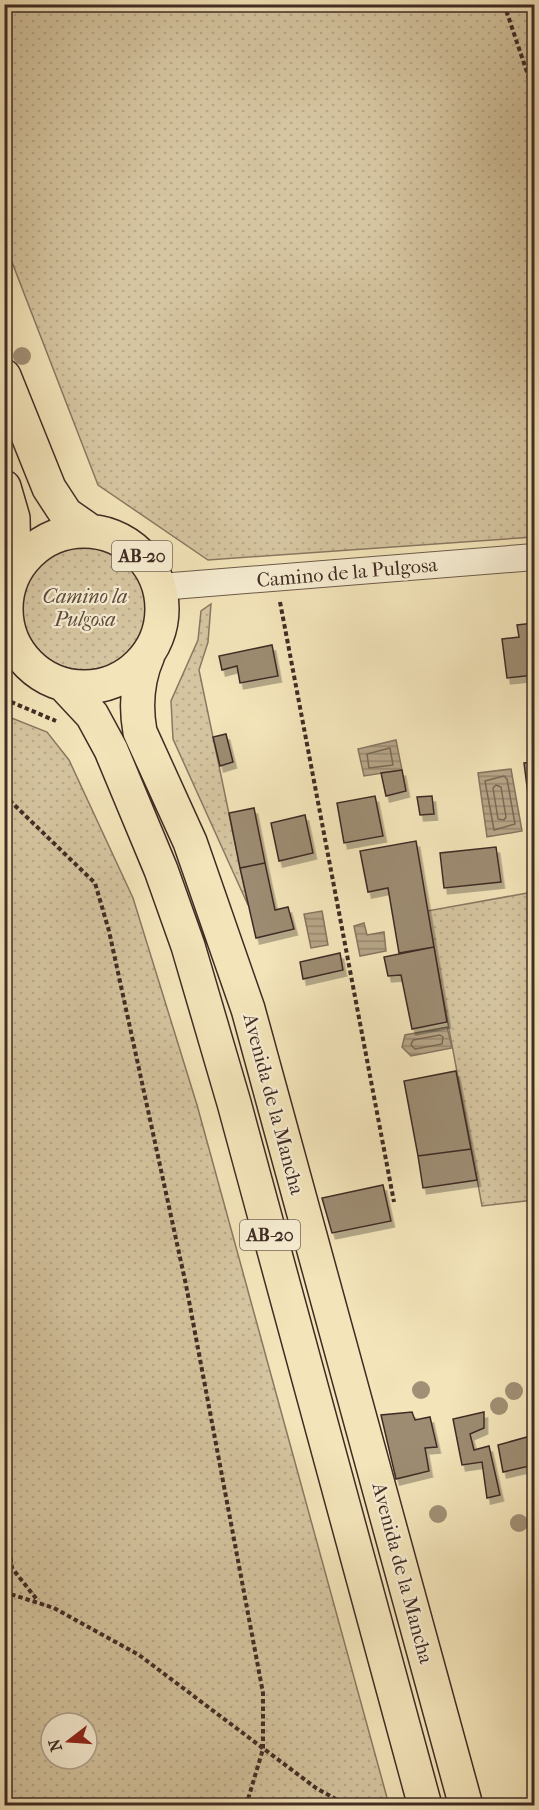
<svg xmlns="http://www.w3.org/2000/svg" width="539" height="1810" viewBox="0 0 539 1810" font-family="'IM FELL French Canon',serif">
  <defs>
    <pattern id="grass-dots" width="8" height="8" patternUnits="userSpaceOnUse" patternTransform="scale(1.5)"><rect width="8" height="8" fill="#d5c5a0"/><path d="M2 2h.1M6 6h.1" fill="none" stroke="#b8a98a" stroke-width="1.8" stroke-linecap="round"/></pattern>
    <pattern id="water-rules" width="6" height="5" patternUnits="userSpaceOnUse" patternTransform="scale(1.5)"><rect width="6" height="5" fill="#b6a587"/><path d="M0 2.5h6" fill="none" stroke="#95876e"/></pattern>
    <filter id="shadow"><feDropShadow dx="3.5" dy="6" stdDeviation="0" flood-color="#0004"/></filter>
  </defs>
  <rect width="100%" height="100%" fill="#f3e4b9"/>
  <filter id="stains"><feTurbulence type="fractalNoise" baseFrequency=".00333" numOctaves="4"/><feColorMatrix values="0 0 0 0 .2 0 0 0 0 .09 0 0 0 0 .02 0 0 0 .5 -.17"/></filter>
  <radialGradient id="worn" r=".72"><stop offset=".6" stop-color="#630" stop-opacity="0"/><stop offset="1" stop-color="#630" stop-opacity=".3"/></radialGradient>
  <!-- grass -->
  <path fill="url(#grass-dots)" stroke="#8a7862" stroke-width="1.5" fill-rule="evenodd" d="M5,4L534,5V537L208,560L98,485L5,244Z
    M22 607a63 63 0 1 1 126 0a63 63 0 1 1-126 0Z
    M211,604L208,642L199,670L248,905L173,739L171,701L198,640L201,611Z
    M4,715L47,732L69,760L133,898L197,1105L389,1805H5ZM51,1723H87V1759H51Z
    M533,892L534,1200L482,1206L427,911Z"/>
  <!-- water -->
  <path fill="url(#water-rules)" stroke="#877560" stroke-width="1.5" d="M396,740L402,770L364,776L358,749Z
    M511,769L522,831L487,837L478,773Z
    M322,911L328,945L311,948L304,914Z
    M364,923L367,935L384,932L386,951L360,956L354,926Z
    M447,1027L452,1048L411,1056L402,1047L405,1035Z"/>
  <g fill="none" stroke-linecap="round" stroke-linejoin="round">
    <!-- shore -->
    <path stroke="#7b6856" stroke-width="1.5" d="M390,748L393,765L369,768L367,754Z
      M504,776L507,779L515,824L494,830L485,781Z
      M496,785L501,787L506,817L504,820L498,819L493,788Z
      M440,1035L443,1037L442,1044L415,1049L411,1045L413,1040Z"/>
  </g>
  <!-- building -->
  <path fill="#9d8c72" stroke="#402c25" stroke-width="1.5" filter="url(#shadow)" d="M534,623V675L507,678L502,639L519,637L517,625Z
    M272,645L278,676L240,683L237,666L222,670L219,656Z
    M226,734L233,762L220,766L213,737Z
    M534,762V802H529L524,763Z
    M402,770L406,791L386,796L381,773Z
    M375,796L383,836L344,843L337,803Z
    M432,796L434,814L420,815L417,797Z
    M254,808L265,863L240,868L229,813Z
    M305,815L313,853L279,861L271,823Z
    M416,841L434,947L399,953L388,888L368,892L360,851Z
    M496,847L501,882L444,888L440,853Z
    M265,863L275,910L288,907L294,929L256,938L240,868Z
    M434,947L447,1022L412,1029L401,975L388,976L384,957Z
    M340,953L343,970L303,979L300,962Z
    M456,1071L471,1149L418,1156L404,1081Z
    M471,1149L477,1180L423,1188L418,1156Z
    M383,1185L391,1221L332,1233L322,1198Z
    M412,1412L415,1420L430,1417L437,1447L425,1448L429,1471L396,1479L381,1415Z
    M484,1412V1428L470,1434L474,1450L489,1446L500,1495L487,1498L482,1462L462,1465L453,1419Z
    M534,1435V1465L503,1472L498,1445Z"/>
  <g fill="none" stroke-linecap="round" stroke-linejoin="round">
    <!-- street casing -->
    <g stroke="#6d5a4a" stroke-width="28">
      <path id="street" d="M160,587L534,557
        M4,596H5"/>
    </g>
    <!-- primary casing -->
    <g stroke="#402c25" stroke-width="36">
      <path id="primary" d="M4,376L49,488L66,514L89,530
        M4,487L13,518L14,574
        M6 609a78 78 0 1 1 156 0a78 78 0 1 1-156 0Z
        M148,655C137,680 135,704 140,732L190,842L248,1009L466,1806
        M64,685L92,715L111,750L161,870L188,946L234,1103L425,1806"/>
    </g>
    <!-- path -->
    <path stroke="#402c25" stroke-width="4" stroke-dasharray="4.5 3" stroke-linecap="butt" d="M504,4L534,93
      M280,602L394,1202
      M4,699L56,721
      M4,795L95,883L109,931L186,1285L263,1693V1749L246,1806
      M4,1513L12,1568L38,1601
      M4,1562L12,1568
      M4,1592L54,1608L139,1655L316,1788L348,1806"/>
    <!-- street -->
    <use href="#street" stroke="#f7edd2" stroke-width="26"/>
    <!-- primary -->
    <use href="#primary" stroke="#f3e4b9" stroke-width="33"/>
  </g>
  <!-- trees -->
  <g fill="#a19075">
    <circle cx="22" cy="356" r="9"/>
    <circle cx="421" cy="1390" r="9"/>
    <circle cx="514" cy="1391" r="9"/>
    <circle cx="499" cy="1406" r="9"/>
    <circle cx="438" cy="1514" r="9"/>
    <circle cx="519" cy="1523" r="9"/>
  </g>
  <g text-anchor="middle" stroke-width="4.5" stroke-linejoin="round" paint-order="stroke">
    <!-- shield labels -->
    <g fill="#f7edd2" stroke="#776659" stroke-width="1.5">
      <rect x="112" y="541" width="60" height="30" rx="4.5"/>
      <rect x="240" y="1220" width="60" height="30" rx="4.5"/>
    </g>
    <g font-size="18" font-weight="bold" fill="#402c25">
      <text x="142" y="562">AB-20</text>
      <text x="270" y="1241">AB-20</text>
    </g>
    <!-- street labels -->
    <g font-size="20" fill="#402c25" stroke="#f7edd2">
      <text transform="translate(347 572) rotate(-5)" y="7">Camino de la Pulgosa</text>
      <text transform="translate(274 1104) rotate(75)" y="7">Avenida de la Mancha</text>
      <text transform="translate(403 1573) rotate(75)" y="7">Avenida de la Mancha</text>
    </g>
    <!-- park labels -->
    <g font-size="20" font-style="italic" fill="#5e4b3e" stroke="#f7edd2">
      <text x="85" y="603">Camino la<tspan x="85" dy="23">Pulgosa</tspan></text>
    </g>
  </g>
  <!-- margin -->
  <rect width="539" height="1810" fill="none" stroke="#f3e4b9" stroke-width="24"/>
  <rect x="6" y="6" width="527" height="1798" fill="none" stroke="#402c25" stroke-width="3"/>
  <rect x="12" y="12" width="515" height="1786" fill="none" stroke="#402c25" stroke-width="1.5"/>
  <!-- north arrow -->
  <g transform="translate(69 1741) rotate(253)"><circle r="28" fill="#f7edd2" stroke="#aea08d" stroke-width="1.5"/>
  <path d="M0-4.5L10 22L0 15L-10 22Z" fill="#8f2418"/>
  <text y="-9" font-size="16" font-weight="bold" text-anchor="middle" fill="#402c25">N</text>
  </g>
  <rect width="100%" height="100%" filter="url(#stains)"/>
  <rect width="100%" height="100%" fill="url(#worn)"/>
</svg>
